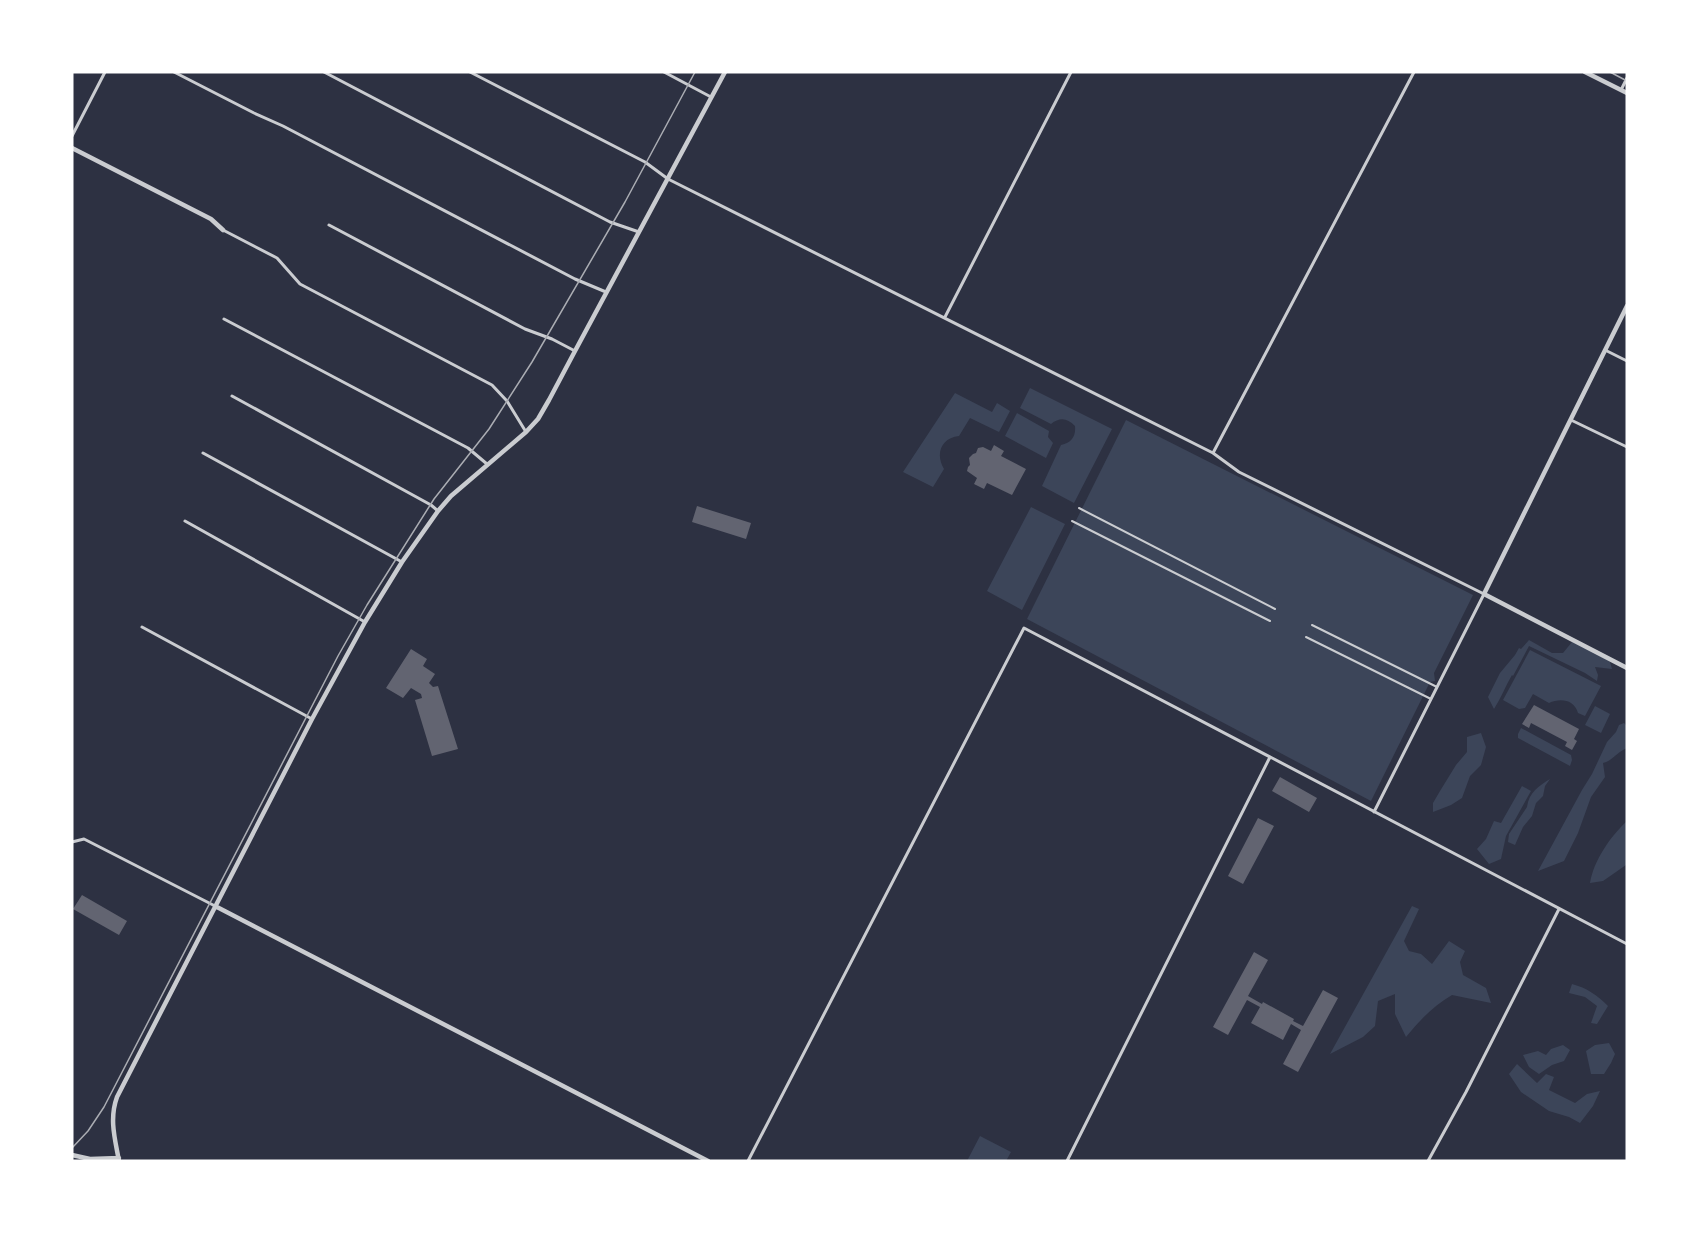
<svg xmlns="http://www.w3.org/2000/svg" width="1699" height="1233" viewBox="0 0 1699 1233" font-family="'Sofia Sans Condensed',sans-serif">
  <rect width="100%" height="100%" fill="#2d3142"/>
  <!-- green -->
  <path fill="#3c4559" d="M1030,388L1112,429L1074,503L1042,486L1061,445C1072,443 1076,436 1075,426C1067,418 1060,417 1051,424L1020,408Z
    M955,393L992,412L997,403L1010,411L999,432L970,418L959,436C941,438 935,454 944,469L933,487L903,472Z
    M1017,413L1049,431L1048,437L1053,443L1046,458L1005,436Z
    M1126,420L1473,595L1434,673L1435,681L1430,682L1371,801L1027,619Z
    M1031,507L1065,524L1022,610L987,591Z
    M1529,640L1552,653H1563L1572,642L1600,655L1610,662L1612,669L1595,667L1598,675L1597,681L1585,673L1529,646L1513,676L1512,675C1505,687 1501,698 1494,709L1488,697L1500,673L1515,655L1519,648L1521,649Z
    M1530,650L1601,686L1585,716L1578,713C1574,699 1560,698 1549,703L1533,694L1525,708L1519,709L1503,700Z
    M1595,706L1610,714L1601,733L1585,725Z
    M1624,723L1627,726V748C1617,752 1612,761 1603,763L1605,777L1591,797L1578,833L1564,861L1538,871L1582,790L1592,774L1607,742L1616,732L1619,725Z
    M1521,728L1571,755L1572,760L1570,766L1518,738V734Z
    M1481,733L1486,747L1481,765L1470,776L1462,798L1451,805L1433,812V803L1440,791L1456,765L1467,752V737Z
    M1550,779L1545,786L1543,796L1536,803L1532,816L1523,827L1515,845L1508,842L1509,834L1527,807C1529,792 1539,786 1550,779Z
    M1522,786L1531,791L1506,836L1501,859L1489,864L1477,849L1486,839L1494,821L1501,823Z
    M1627,821L1626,865L1603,881L1590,883C1594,860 1610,837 1627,821Z
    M1412,906L1419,909L1404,941L1409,951L1421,954L1432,964L1449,941L1465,951L1460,962L1463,975L1486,988L1491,1003L1452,995C1433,1006 1420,1020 1406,1037L1395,1014V994L1378,1001L1375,1026L1363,1037L1330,1054Z
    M1572,984C1587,988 1597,995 1608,1006L1597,1024L1591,1023L1597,1006L1585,997L1569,993Z
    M1609,1043L1615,1054L1611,1063L1604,1074H1591L1586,1051L1595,1045Z
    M1563,1045L1570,1050L1564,1061L1552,1065L1539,1074L1529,1067L1523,1055L1538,1051L1546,1055L1551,1049Z
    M1517,1064L1537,1083L1546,1074L1554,1077L1549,1090L1575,1103L1587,1094L1600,1091L1593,1106L1580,1123L1569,1117L1549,1111L1521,1092L1509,1074Z
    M980,1136L1011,1152L1006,1161H967Z"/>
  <!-- building -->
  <path fill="#626471" d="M994,445L1004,451L1001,456L1026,469L1012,495L987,483L984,489L974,484L977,478L967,471L968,467L970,465L969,458L973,454L976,453L978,448L983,447L991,451Z
    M697,506L751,523L746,539L692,522Z
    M411,649L427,659L423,666L435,674L429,683L433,687L438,686L458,749L432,756L415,700L422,698L421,694L411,688L403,698L386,688Z
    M1534,705L1579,729L1574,739L1577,741L1572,750L1565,746L1567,742L1531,723L1529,728L1522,724Z
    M1280,777L1317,798L1309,812L1272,791Z
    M1258,818L1274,826L1243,884L1228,876Z
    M82,895L127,921L119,935L73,909Z
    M1254,952L1268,960L1248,996L1262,1004L1263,1002L1294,1019L1293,1021L1303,1026L1323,990L1338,998L1298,1072L1283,1064L1301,1030L1291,1024L1283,1040L1251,1023L1260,1007L1247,1000L1228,1035L1213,1027Z"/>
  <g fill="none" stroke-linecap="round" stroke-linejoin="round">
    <!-- pedestrian -->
    <path stroke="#caccd0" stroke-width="2" d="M1079,508L1275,609
      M1072,521L1270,621
      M1312,625L1437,687
      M1306,637L1431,699"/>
    <!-- minor -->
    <path stroke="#caccd0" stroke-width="3" d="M174,72L254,113L283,126L575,279L606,292
      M324,72L610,222L639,232
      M470,72L645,162L668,179L1213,453L1239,472L1484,594L1374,812
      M664,72L711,97
      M1621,90L1627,78
      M72,136L105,72
      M329,225L525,329L552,339L575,351
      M223,230L277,258L300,284L492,385L507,401L526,432
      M945,317L1071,72
      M224,319L468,448L487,464
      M1605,350L1627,361
      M232,396L431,505L438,511
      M1571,420L1627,447
      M203,453L402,562
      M1213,453L1414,72
      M185,521L365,622
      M142,627L312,719
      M72,842L84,839L215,906
      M748,1161L1024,628L1627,944
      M1067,1161L1270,757
      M1428,1161L1466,1092L1559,909"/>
    <!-- tertiary -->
    <path stroke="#caccd0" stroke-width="4.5" d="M1585,72L1627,93
      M72,148L211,219L223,230
      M1627,306L1484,594L1627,668
      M215,906L708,1161
      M72,1155L90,1159L119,1158
      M119,1161C115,1139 109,1119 117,1097L312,719L365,622L402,562L438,511L451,496L526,432L538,419L549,400L575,351L725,72"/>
    <!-- tram -->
    <path stroke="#abadb3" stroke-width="1.5" d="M1610,72L1627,81
      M72,1148L88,1131L104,1107L338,656L367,605L434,499L489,429L532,362L625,202L695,72"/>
  </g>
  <!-- border -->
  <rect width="1699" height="1233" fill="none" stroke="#ffffff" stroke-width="147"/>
</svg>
